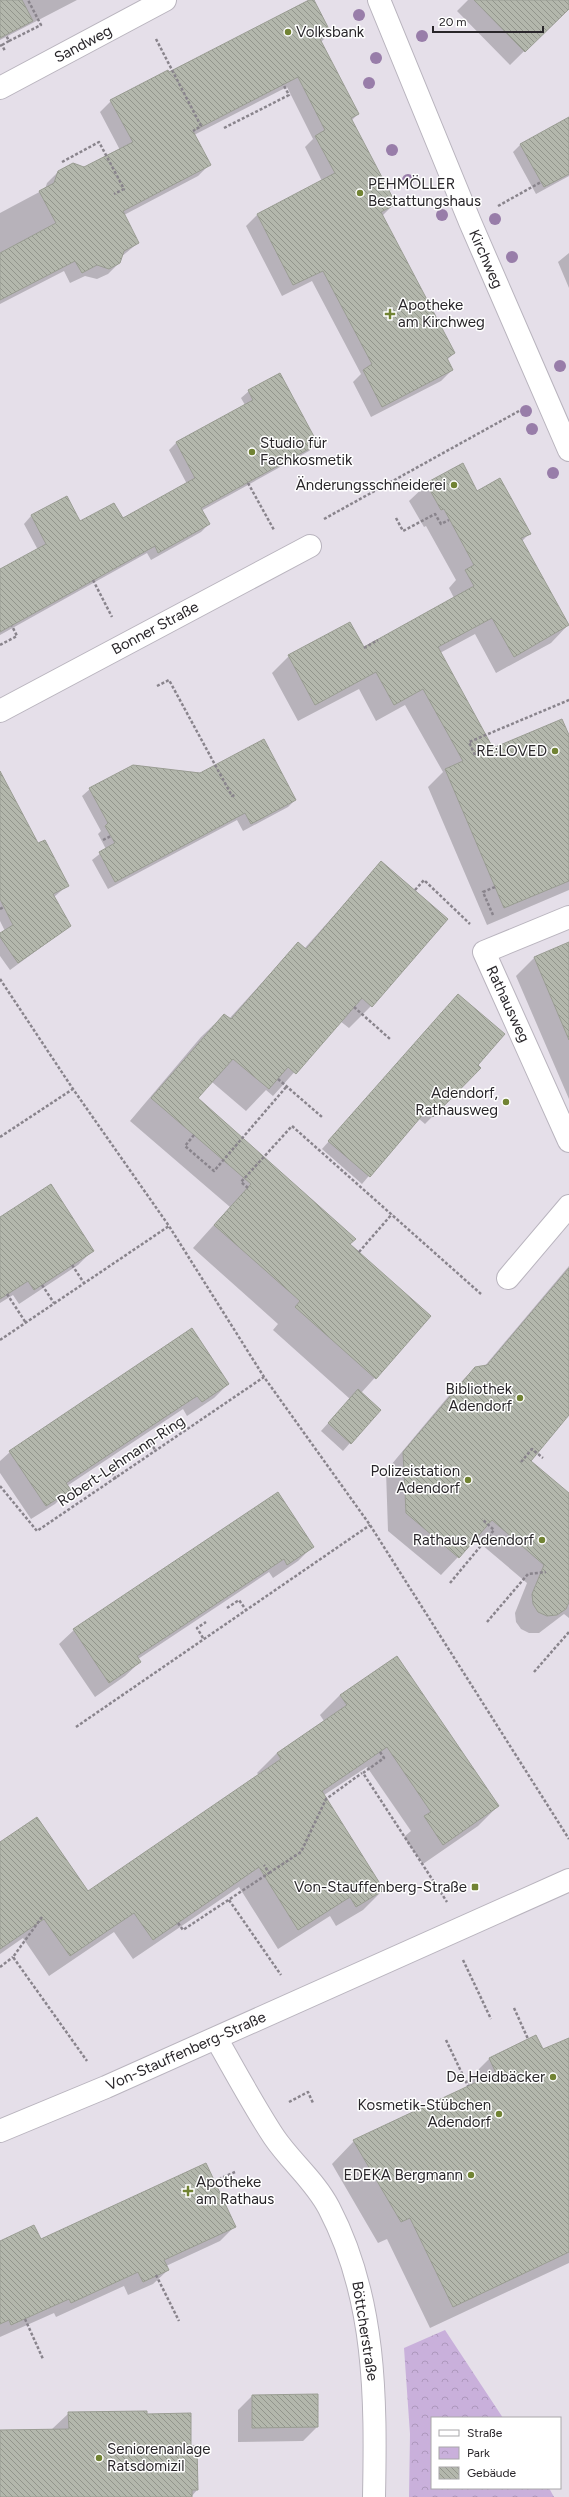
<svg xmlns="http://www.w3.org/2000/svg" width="569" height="2497" viewBox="0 0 569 2497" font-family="Figtree,sans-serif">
  <defs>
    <pattern id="park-crowns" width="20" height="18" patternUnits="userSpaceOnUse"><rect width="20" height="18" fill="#c9b0db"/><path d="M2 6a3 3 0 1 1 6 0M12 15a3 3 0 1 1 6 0" fill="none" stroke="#ad97bc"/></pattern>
    <pattern id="building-back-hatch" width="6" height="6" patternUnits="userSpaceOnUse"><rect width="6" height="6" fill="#b3b7ac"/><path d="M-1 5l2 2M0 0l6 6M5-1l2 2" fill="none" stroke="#92958c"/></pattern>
  </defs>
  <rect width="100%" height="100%" fill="#e5dfe9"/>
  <!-- park -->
  <path fill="url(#park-crowns)" d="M445,2330L503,2418H432V2488H549L554,2497H409L410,2434L404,2348Z"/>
  <!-- shadow -->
  <path fill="#0003" d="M0,0H77L0,40Z
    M313,0L330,33L321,42L358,114L351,121L394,204L382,216L454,353L447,360L452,370L441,381L371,417L353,382L361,374L312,281L282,296L246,226L257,215L322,181L305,147L313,139L287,87L194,135L209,165L198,176L124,215L138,243L121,257L120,262L108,274L97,279L85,276L70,283L64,271L0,304V213L45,189L47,183L58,172L84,169L120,150L100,112L111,101Z
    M468,0H569V7L510,65L457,11Z
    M569,122V176L536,194L513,152L520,145Z
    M569,253V288L558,262Z
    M249,391L317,444L309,451L201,511L209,524L201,532L151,560L147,553L0,635V570L38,550L24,524L31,516L66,497L80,523L122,519L187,484L169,450L176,443L245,405L241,398Z
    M463,464L477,492L530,533L521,542L568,625L551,643L496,673L475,634L440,653L493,749L569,737V890L487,925L428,787L443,772L405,705L376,721L359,689L298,721L272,673L289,656L363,649L454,598L449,588L456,580L426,526L424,527L409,501L427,484Z
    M90,789L295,800L288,807L243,831L237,820L108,889L92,860L106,849L98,834L101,831L82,796Z
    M0,818L38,845L68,885L54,897L70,926L10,970L0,956V935L5,931L0,921Z
    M381,863L371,1006L349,1028L340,1021L273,1096L266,1090L246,1111L212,1082L197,1098L349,1244L430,1317L361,1393L350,1443L343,1451L321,1431L350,1399L273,1330L278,1324L193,1248L230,1207L130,1121L201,1037L224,1015L229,1019L298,943L304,949Z
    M569,943V1099L516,976L534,958Z
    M451,1003L476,1065L480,1068L425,1124L418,1118L362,1184L322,1149Z
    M0,1218L93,1250L78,1265L19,1304L13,1295L0,1303Z
    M569,1266V1415L530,1461L569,1494V1618L564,1614L539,1633H529L521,1629L516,1622L515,1613L527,1583L475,1539L441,1575L388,1531L386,1471L457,1386L475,1368L484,1367Z
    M228,1384L214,1398L187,1416L183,1409L67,1486L70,1489L55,1504L31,1519L0,1473V1461L10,1452Z
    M313,1546L298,1561L273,1578L269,1572L138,1659L140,1662L125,1676L95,1697L59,1644L74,1630Z
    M397,1657L498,1806L478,1826L423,1864L404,1837L411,1831L367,1767L324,1795L383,1890L363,1910L336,1926L330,1916L278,1949L239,1887L133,1959L114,1932L49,1976L23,1938L0,1954V1843L88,1893L259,1775L257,1773L277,1753L324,1721L320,1715L340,1695Z
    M536,2037L542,2051L569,2039V2263L430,2328L387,2239L378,2243L332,2164L354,2141L469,2086L467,2081L489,2059Z
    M234,2227L220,2241L166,2266L168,2270L153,2284L128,2295L124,2286L56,2317L54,2313L0,2337V2242Z
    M252,2396L317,2427L303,2441L238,2442V2410Z
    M69,2413L146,2415L190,2446L197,2490L191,2497H0V2431L51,2430Z"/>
  <!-- building -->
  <path fill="url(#building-back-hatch)" stroke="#9a9d93" d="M0,0H22L33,21L0,38Z
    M309,0H314L331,33L320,39L359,114L351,118L396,204L381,212L455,353L447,358L453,370L382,407L363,370L372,364L323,271L293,285L257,214L335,173L315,136L325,130L298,77L193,131L211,165L123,211L139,243L124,251L120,263L109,269L97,265L82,273L75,261L0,300V253L56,223L39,191L54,183L58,171L73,163L84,167L133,142L110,100L168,70L169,72Z
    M474,0H569V9L525,52Z
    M569,117V174L544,187L520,144Z
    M280,373L318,444L201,508L210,524L158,553L155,546L0,632V569L46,544L31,515L67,496L80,521L114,503L123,518L195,478L176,442L253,400L248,390Z
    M463,463L477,491L500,478L531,534L521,538L569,625L514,657L492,618L438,647L493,748L562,719L569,735V881L504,908L445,769L463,761L423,689L394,705L376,672L315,705L288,655L350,622L364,647L474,586L465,570L474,565L444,509L441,510L426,483Z
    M264,739L296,800L251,824L245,813L115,882L99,852L115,843L105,826L108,823L89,788L133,765L200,773Z
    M0,771L38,843L45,840L69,886L53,894L71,926L18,963L0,937V933L13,925L0,899Z
    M381,861L448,919L372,1007L362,998L296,1074L288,1067L269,1089L233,1059L198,1098L356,1239L350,1244L431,1316L376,1379L295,1307L300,1301L214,1225L251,1184L151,1098L224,1014L231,1019L298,942L306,949Z
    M569,942V1040L534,957Z
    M458,994L505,1034L478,1065L481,1068L433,1117L426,1111L370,1177L328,1141Z
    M51,1184L94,1251L34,1290L28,1281L0,1299V1217Z
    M569,1268V1415L531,1461L569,1493V1602L566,1609L557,1615L547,1616L538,1612L533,1604L532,1594L544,1565L492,1520L459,1558L406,1513L403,1452L475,1367L487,1365Z
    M192,1328L229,1384L202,1402L197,1396L165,1417L66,1483L71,1490L46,1506L9,1451Z
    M358,1389L381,1410L351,1444L328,1423Z
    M278,1492L314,1547L287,1565L284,1559L137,1656L141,1662L109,1683L73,1629Z
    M397,1656L499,1806L443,1845L424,1816L431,1812L387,1747L322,1791L384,1890L356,1907L350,1897L298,1930L259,1867L153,1940L134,1913L70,1956L44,1919L0,1949V1842L37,1817L88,1891L281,1759L277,1753L347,1705L340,1695Z
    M536,2035L543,2049L569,2038V2252L453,2307L410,2218L401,2222L353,2140L496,2073L489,2058Z
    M206,2163L236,2227L164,2260L169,2270L143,2282L138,2272L71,2303L69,2299L11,2325L9,2320L0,2324V2241L34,2225L41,2239Z
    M318,2394V2427L252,2428V2395Z
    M147,2411V2414L191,2413V2446H197L198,2490H192V2497H0V2430L69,2429L68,2412Z"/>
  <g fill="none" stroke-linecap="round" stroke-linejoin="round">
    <!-- minor casing -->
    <g stroke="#b9b4be" stroke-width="24">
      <path id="minor" d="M379,0L470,222L569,450
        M0,88L165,0
        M0,711L310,546
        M569,917L484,952L569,1141
        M508,1278L569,1206
        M216,2038C235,2071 253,2105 274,2137C291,2162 315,2181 329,2208C376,2298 376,2398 374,2497
        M0,2131L106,2087L569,1880"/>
    </g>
    <!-- path -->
    <path stroke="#89848c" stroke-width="2.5" stroke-dasharray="3 2" stroke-linecap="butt" d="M156,39L201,126L193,131
      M9,41L41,25L28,0
      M2,45L9,41L6,35
      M0,46L2,45L5,51
      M224,128L289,95L283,84
      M62,162L99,142L124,189L114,194
      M498,206L541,182
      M248,483L274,530
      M396,518L403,531L435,514L441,524L449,520
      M324,519L519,411
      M93,580L112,617
      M0,645L17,636L12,626
      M364,648L378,640
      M157,686L169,680L232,796L235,795
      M475,755L469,742L569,700
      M103,840L111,836
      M415,890L424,880L470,924
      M0,909L4,907
      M493,915L483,892L495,887
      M0,979L73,1089L169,1226L264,1377L370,1525L569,1839
      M354,1007L390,1039
      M278,1079L322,1117
      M194,1135L185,1146L214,1171L287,1086
      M0,1137L73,1089
      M248,1188L241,1182L292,1126L481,1294
      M359,1252L392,1214
      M72,1265L84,1283
      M42,1285L54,1303
      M7,1294L26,1323
      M0,1340L169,1226
      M138,1448L149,1441L156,1451
      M521,1462L532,1449L543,1458
      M116,1479L109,1469L120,1461
      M0,1486L37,1531L264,1377
      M450,1583L494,1530L482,1519
      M227,1608L239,1600L246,1610
      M487,1622L528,1574L546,1572
      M203,1638L197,1628L206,1622
      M534,1672L569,1632
      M76,1727L370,1525
      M380,1752L384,1758L363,1773L447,1902
      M269,1873L301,1852L326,1799L362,1773
      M229,1900L281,1975
      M42,1917L13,1957L87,2061
      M178,1923L183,1930L269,1873L264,1865
      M463,1960L491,2019
      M0,1967L13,1957
      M514,2008L528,2039
      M446,2040L468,2086
      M289,2102L308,2092L313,2103
      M214,2181L235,2172
      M156,2275L179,2321
      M25,2319L43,2359"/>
    <!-- minor -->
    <use href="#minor" stroke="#fff" stroke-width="22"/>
  </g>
  <!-- trees -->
  <g fill="#987da9">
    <circle cx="359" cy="15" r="6"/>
    <circle cx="422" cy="36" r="6"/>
    <circle cx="376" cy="58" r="6"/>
    <circle cx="369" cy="83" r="6"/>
    <circle cx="392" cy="150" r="6"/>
    <circle cx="408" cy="180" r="6"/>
    <circle cx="442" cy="215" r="6"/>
    <circle cx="495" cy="219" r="6"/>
    <circle cx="512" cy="257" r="6"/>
    <circle cx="560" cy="366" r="6"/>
    <circle cx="526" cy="411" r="6"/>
    <circle cx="532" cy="429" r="6"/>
    <circle cx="553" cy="473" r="6"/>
  </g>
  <!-- markers -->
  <g fill="#718333" stroke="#fff" stroke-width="1.5">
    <circle cx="288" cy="32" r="4"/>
    <circle cx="360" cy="193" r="4"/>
    <path d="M388 308h4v4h4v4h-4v4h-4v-4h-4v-4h4z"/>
    <circle cx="252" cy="452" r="4"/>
    <circle cx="454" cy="485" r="4"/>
    <circle cx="555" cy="751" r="4"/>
    <circle cx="506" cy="1102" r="4"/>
    <circle cx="520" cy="1398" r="4"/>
    <circle cx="468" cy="1480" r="4"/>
    <circle cx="542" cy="1540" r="4"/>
    <rect x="471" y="1883" width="8" height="8" rx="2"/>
    <circle cx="553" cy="2077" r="4"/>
    <circle cx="499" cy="2114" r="4"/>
    <circle cx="471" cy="2175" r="4"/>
    <path d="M186 2185h4v4h4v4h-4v4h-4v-4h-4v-4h4z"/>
    <circle cx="99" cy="2458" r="4"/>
  </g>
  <g text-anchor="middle" stroke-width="3" stroke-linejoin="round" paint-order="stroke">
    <!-- poi labels -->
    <g font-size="15" fill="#29262a" stroke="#fff" text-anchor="end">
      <text x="296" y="37" text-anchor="start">Volksbank</text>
      <text x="368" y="189" text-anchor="start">PEHMÖLLER<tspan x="368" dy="17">Bestattungshaus</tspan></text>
      <text x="398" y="310" text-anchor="start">Apotheke<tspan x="398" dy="17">am Kirchweg</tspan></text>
      <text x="260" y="448" text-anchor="start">Studio für<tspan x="260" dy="17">Fachkosmetik</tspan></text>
      <text x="446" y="490">Änderungsschneiderei</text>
      <text x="547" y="756">RE:LOVED</text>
      <text x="498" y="1098">Adendorf,<tspan x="498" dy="17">Rathausweg</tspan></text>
      <text x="512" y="1394">Bibliothek<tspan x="512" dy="17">Adendorf</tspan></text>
      <text x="460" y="1476">Polizeistation<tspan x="460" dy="17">Adendorf</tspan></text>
      <text x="534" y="1545">Rathaus Adendorf</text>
      <text x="467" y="1892">Von-Stauffenberg-Straße</text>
      <text x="545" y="2082">De Heidbäcker</text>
      <text x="491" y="2110">Kosmetik-Stübchen<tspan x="491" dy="17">Adendorf</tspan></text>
      <text x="463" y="2180">EDEKA Bergmann</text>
      <text x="196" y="2187" text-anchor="start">Apotheke<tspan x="196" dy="17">am Rathaus</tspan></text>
      <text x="107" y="2454" text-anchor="start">Seniorenanlage<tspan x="107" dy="17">Ratsdomizil</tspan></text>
    </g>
    <!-- street labels -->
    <g font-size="15" fill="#29262a" stroke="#fff">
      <text transform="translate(83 44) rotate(-28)" y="5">Sandweg</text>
      <text transform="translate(486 259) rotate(66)" y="5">Kirchweg</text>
      <text transform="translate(155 628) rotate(-28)" y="5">Bonner Straße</text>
      <text transform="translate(508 1004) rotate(65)" y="5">Rathausweg</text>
      <text transform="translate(121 1461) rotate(-34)" y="5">Robert-Lehmann-Ring</text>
      <text transform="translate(186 2051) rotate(-24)" y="5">Von-Stauffenberg-Straße</text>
      <text transform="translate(365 2331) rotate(81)" y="5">Böttcherstraße</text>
    </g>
  </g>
  <!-- legend -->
  <rect x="431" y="2417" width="130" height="72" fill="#ffffff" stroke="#a9a8aa"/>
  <rect x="439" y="2430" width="20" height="6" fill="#ffffff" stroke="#a9a8aa"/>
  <text x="467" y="2437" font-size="12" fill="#29262a">Straße</text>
  <rect x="439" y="2447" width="20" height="12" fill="url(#park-crowns)" stroke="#a9a8aa"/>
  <text x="467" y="2457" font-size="12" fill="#29262a">Park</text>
  <rect x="439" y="2467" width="20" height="12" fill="url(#building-back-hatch)" stroke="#a9a8aa"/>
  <text x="467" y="2477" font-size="12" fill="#29262a">Gebäude</text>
  <!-- scale -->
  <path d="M433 26v6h110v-6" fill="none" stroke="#29262a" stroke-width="2"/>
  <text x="439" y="26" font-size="12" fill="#29262a" stroke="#ffffff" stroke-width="3" paint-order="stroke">20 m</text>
</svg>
